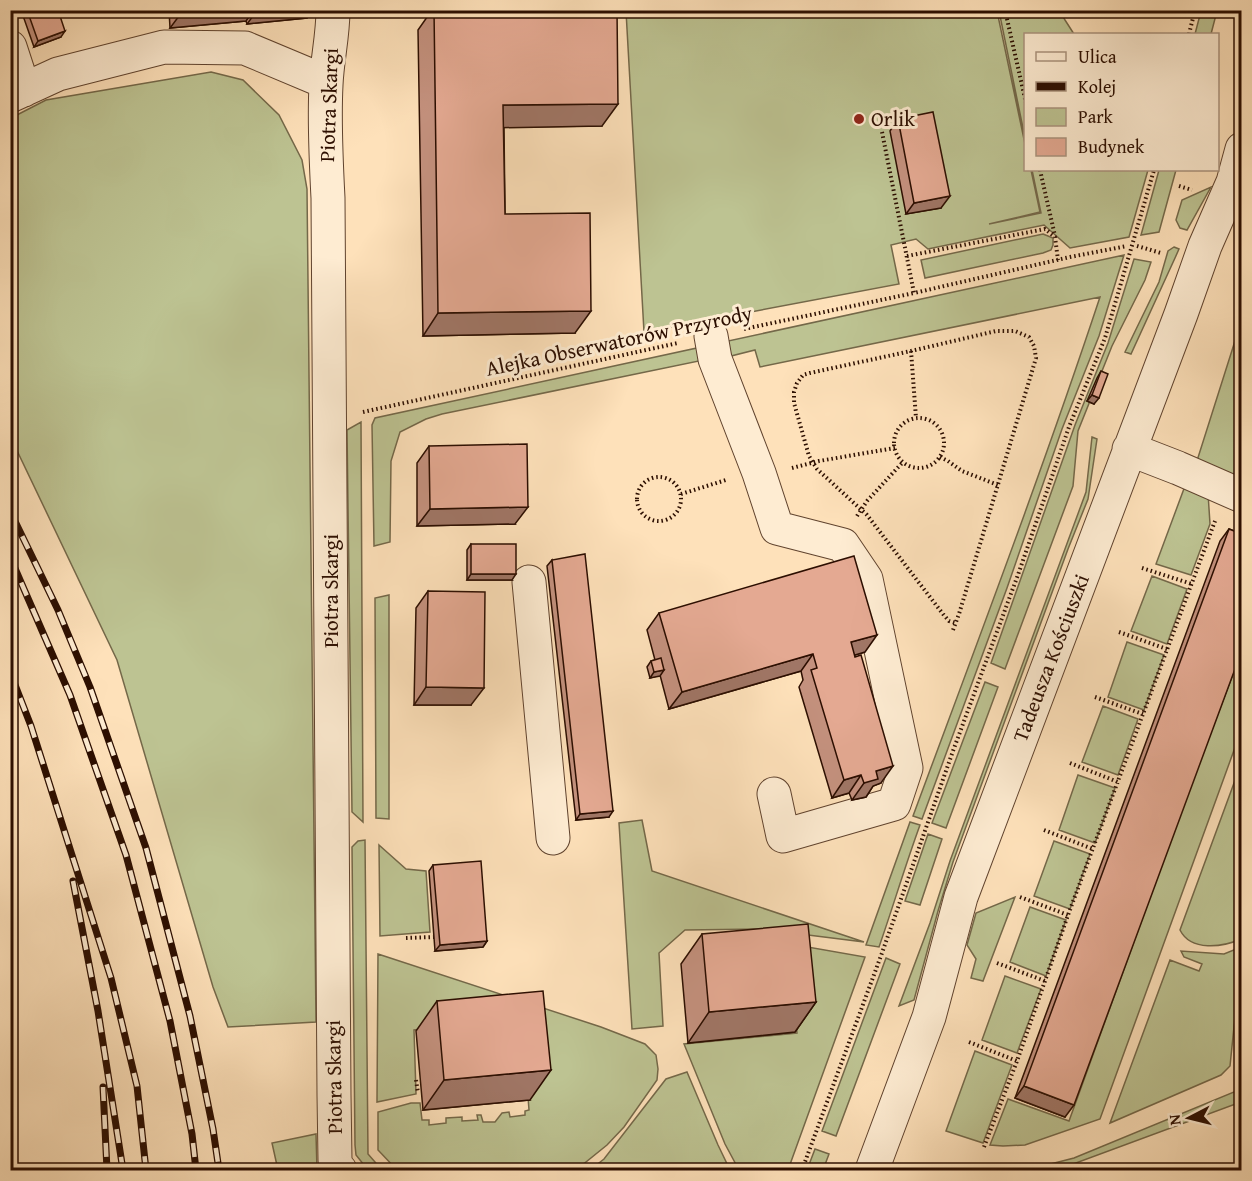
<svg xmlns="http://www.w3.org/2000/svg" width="1252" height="1181" viewBox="0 0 1252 1181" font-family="'Gentium Book Plus',serif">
  <rect width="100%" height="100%" fill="#fee1ba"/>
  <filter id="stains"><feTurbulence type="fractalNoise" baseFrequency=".00333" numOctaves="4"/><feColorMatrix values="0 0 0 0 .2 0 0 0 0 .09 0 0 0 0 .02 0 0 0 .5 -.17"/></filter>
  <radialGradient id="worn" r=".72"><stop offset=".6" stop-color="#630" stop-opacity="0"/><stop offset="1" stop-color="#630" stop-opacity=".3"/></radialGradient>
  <!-- green -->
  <path fill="#bdc392" stroke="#746849" stroke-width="1.5" d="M626,11H997L1025,144L1026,170H1031L1040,212L989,224L1041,213L1032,170H1148L1129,237L1070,248L1044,225L928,249L916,239L891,245L899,284L644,332Z
    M999,11H1060L1065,20L1074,34H1026L1025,138Z
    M1201,11H1217L1211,34H1195Z
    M211,72L243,80L279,115L302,160L307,189L316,1022L228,1027L213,987L117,660L11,438V118L46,100Z
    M1159,170H1176L1159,232L1141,235Z
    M1211,187L1187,230L1180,228L1176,220L1182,200Z
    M1043,234L1053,238V245L1051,250L1043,253L925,278L921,260Z
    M1174,247L1179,249L1175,258L1131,354L1125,352L1159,282L1168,251Z
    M1124,255L1099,336L1062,429L1007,588L922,819L913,816C977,643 1042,472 1100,297L760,367L755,350L731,356L728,341Z
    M1134,259L1151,262L1145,280L1112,346L1078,431L1073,486L1005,669L991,663L1075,425L1108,343Z
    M1241,322V486L1195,467Z
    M697,348L699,361L442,414L426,419L400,432L391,461L390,542L374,546L372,425L375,418Z
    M361,422L363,822L352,812L347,430Z
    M1092,437L1097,439L1088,499L1068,549L953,862L938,911L914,1000L899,1006L930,923L950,861L1086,492Z
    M1185,486L1208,493L1210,524L1191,575L1156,564Z
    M1152,576L1187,589L1167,644L1131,631Z
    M389,595V819L376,818L375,598Z
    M1127,642L1164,655L1144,710L1108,697Z
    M1241,646V731L1100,1119L1025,1145L1003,1146L990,1145L1008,1099L1069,1121Z
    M985,682L998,687L946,828L932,823Z
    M1103,706L1138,719L1118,775L1082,762Z
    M1241,764V939C1223,947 1191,952 1180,930Z
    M1078,775L1115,788L1095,843L1059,830Z
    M642,820L652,871L864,942L760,929L685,930L659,953L663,1026L632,1029L619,823Z
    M910,822L920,825C905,866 893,907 879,947L866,945Z
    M928,834L942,839L920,905L905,901Z
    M365,840L368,1154L382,1170H368L356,1155L355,1145L352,847L358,841Z
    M1054,841L1090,854L1070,909L1034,896Z
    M379,845L406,869L426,871L430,932L380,936Z
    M1015,897L983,981L971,978L976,959L967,945L976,913Z
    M1030,907L1066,920L1046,976L1010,962Z
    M751,937L865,957L788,1170H739L725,1144L684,1044L797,1033L788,951Z
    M1241,947V1015L1235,1017L1230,1066L1221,1075L1110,1123L1170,960L1199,971L1202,964L1184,957L1181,951L1224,954Z
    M378,954L601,1027L645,1044L656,1055L658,1069L657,1080L624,1127L607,1145L576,1170H397L378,1150V1112L411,1103H420L422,1120H429V1125L446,1123V1118L462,1117V1121L478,1120L477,1115H481L483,1122H495L502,1113L509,1112L510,1117L525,1115V1111L529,1110L522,1019L414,1030L416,1094L377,1102Z
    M886,958L900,964L836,1136L822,1131Z
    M1005,976L1041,989L1017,1053L982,1040Z
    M975,1051L1012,1065L983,1143L946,1131Z
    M687,1072L718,1145L730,1170H590L604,1159L666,1079Z
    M1241,1089V1102L1057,1170H1008L1031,1169L1074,1158Z
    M316,1134L317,1170H278L272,1143Z
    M815,1149L829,1154L823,1170H807Z"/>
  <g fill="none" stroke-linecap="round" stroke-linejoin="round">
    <!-- minor casing -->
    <g stroke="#60432e" stroke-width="35">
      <path id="minor" d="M333,10C333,36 327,60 326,85C324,123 326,160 328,198L334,1095L335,1160L337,1167L340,1170
        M10,47L24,90
        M10,96L58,74L164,47L245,48L326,82
        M711,336L715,359L759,473L777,528L843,545L866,579L906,768L894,804L783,836L774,794
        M1129,449L1178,468L1242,496
        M529,582L553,838
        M872,1170L929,1017L961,897L1181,314L1205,246L1233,182L1242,149"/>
    </g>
    <!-- path -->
    <path stroke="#2c0e00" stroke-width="4" stroke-dasharray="1.5 3" stroke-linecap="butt" d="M1005,10L1026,103
      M1189,34L1195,10
      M882,132L914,293L1070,257L1127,246
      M1040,170L1055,236
      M1179,186L1192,190
      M1137,246L1161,253
      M907,256L1045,229L1055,237L1058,260
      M744,329L914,293
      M911,351L916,418
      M363,412L678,343
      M894 443a25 25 0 1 1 50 0a25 25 0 1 1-50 0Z
      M940,457L948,461L962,471L998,485
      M792,468L819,461L895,448
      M637 499a22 22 0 1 1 44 0a22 22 0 1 1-44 0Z
      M681,494L726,480
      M857,516L867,501L903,462
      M1142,568L1192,584
      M953,630L959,614L1036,358L1034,346L1029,337L1015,331H996L911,351L810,373L803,375L797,383L794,392V403L809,456L817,469L867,515L943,614L949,621L956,623
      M1119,632L1167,649
      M1095,697L1143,714
      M1070,763L1118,782
      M1044,830L1093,849
      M1020,897L1068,915
      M406,938L434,937
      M997,963L1045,981
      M969,1042L1017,1061
      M416,1080L418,1093
      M984,1147L1017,1061L1068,915L1215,521
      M802,1170L882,953L953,751L1019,572L1069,427L1105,338L1154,170"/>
    <!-- minor -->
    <use href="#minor" stroke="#feecd2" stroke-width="33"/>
    <!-- rail casing -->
    <g stroke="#2c0e00" stroke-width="7">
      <path id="rail" d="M10,511L58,610L90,687L146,848L190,1016L213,1129L219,1170
        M10,557L70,695L126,855L170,1021L192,1134L196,1170
        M10,672L31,726L111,978L137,1086L146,1170
        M73,881L98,1011L123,1170
        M103,1087L107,1170"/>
    </g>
    <!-- rail -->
    <use href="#rail" stroke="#feecd2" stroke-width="4.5" stroke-dasharray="14" stroke-linecap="butt"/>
  </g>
  <!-- wall -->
  <path fill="#c4917e" stroke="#2c0e00" stroke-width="1.5" d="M21,10H58L61,37L34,47Z
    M169,10H312L307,18L247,24L246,21L170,28Z
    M432,10H617L602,126L504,127L505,214L575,333L423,336L418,30Z
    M898,119L941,208L906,214L890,131Z
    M1101,371L1094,404L1087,401L1097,378Z
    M429,446L515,524L417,526V463Z
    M1242,527V650L1065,1117L1015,1098L1220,541L1229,529L1239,533Z
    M471,544L512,580H467V550Z
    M552,560L609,817L576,820L547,566Z
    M428,591L471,705H414L416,608Z
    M659,613L865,652L854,655L881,783L873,786L866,797L852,800L849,793L832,798L799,687L803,680L801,671L669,709L660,675L650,678L647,667L651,661L655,660L647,630Z
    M433,865L487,941L483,947L435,951L429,871Z
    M702,934L816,1002L795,1032L688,1043L681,964Z
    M437,1001L530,1100L423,1110L416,1031Z"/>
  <!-- shaded-wall -->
  <path fill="#a07666" stroke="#2c0e00" stroke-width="1.5" d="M244,10H254L246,21L170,28L179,16Z
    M271,10H312L307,18L247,24L256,12Z
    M65,31L61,37L34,47L38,41Z
    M618,104L602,126L488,128L503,105Z
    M950,196L941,208L906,214L914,203Z
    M591,311L575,333L423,336L438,313Z
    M1092,395L1099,398L1094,404L1087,401Z
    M528,507L515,524L417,526L430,509Z
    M471,574H516L512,580H467Z
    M877,635L865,652L839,660L851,642Z
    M813,654L801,671L669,709L682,692Z
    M664,670L660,676L650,678L654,672Z
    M426,687L484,688L471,705H414Z
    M893,766L881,783L873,786L866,797L852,800L864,783L876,771Z
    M861,775L849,793L832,798L844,780Z
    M613,811L609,817L576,820L580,814Z
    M487,941L483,947L435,951L440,945Z
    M816,1002L795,1032L688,1043L709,1012Z
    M551,1070L530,1100L423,1110L444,1080Z
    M1024,1086L1074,1105L1065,1117L1015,1098Z"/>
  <!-- building -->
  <path fill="#e4a992" stroke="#2c0e00" stroke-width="1.5" d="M27,10H58L65,31L38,41Z
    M178,10H244L179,16Z
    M255,10H271L256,12Z
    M434,10H617L618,104L503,105L505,214L590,213L591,311L438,313Z
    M933,112L950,196L914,203L898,119Z
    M1101,371L1108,374L1099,398L1092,395Z
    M527,444L528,507L430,509L429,446Z
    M1229,529L1242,534V650L1074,1105L1024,1086Z
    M471,544H516V574H471Z
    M585,554L613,811L580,814L552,560Z
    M854,556L877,635L851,642L855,657L861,655L893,766L876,771L878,779L864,783L861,775L844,780L811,670L817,668L813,654L682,692L659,613Z
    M428,591L485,592L484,688L426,687Z
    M661,658L664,670L654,672L651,661Z
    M481,861L487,941L440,945L433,865Z
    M808,924L816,1002L709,1012L702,934Z
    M543,991L551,1070L444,1080L437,1001Z"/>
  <!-- markers -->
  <circle fill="#8f2418" stroke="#feecd2" stroke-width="2" cx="859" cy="119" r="6"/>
  <g text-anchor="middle" stroke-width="6" stroke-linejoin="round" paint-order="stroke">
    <!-- street labels -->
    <g font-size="21" fill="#2c0e00" stroke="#feecd2">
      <text transform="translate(329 105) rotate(-88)" y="7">Piotra Skargi</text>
      <text transform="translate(619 341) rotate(-12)" y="7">Alejka Obserwatorów Przyrody</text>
      <text transform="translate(331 591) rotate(-90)" y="7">Piotra Skargi</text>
      <text transform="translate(1051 658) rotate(-69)" y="7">Tadeusza Kościuszki</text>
      <text transform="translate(334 1077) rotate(-91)" y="7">Piotra Skargi</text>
    </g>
    <!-- poi labels -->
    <g font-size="21" fill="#2c0e00" stroke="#feecd2" text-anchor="start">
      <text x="871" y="126">Orlik</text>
    </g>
  </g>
  <!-- margin -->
  <rect width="1252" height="1181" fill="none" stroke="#fee1ba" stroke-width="36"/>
  <rect x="12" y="12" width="1228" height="1157" fill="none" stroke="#2c0e00" stroke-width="3"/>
  <rect x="18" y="18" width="1216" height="1145" fill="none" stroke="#2c0e00" stroke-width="1.5"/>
  <!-- legend -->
  <rect x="1024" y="33" width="195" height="138" fill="#feecd2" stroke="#aa937e" stroke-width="1.5"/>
  <rect x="1036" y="52" width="30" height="9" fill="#feecd2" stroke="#aa937e" stroke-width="1.5"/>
  <text x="1078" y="63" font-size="18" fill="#2c0e00">Ulica</text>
  <rect x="1036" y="82" width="30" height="9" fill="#2c0e00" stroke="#aa937e" stroke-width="1.5"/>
  <text x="1078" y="93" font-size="18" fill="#2c0e00">Kolej</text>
  <rect x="1036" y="108" width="30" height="18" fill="#bdc392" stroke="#aa937e" stroke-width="1.5"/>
  <text x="1078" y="123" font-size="18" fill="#2c0e00">Park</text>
  <rect x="1036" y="138" width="30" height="18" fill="#e4a992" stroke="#aa937e" stroke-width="1.5"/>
  <text x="1078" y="153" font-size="18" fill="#2c0e00">Budynek</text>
  <!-- north arrow -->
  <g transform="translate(1189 1118) rotate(263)" stroke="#feecd2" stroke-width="4.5" paint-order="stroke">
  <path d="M0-4.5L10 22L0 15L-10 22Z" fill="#2c0e00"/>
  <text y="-9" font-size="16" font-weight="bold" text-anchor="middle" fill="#2c0e00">N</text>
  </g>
  <rect width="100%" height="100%" filter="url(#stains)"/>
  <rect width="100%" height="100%" fill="url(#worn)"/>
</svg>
